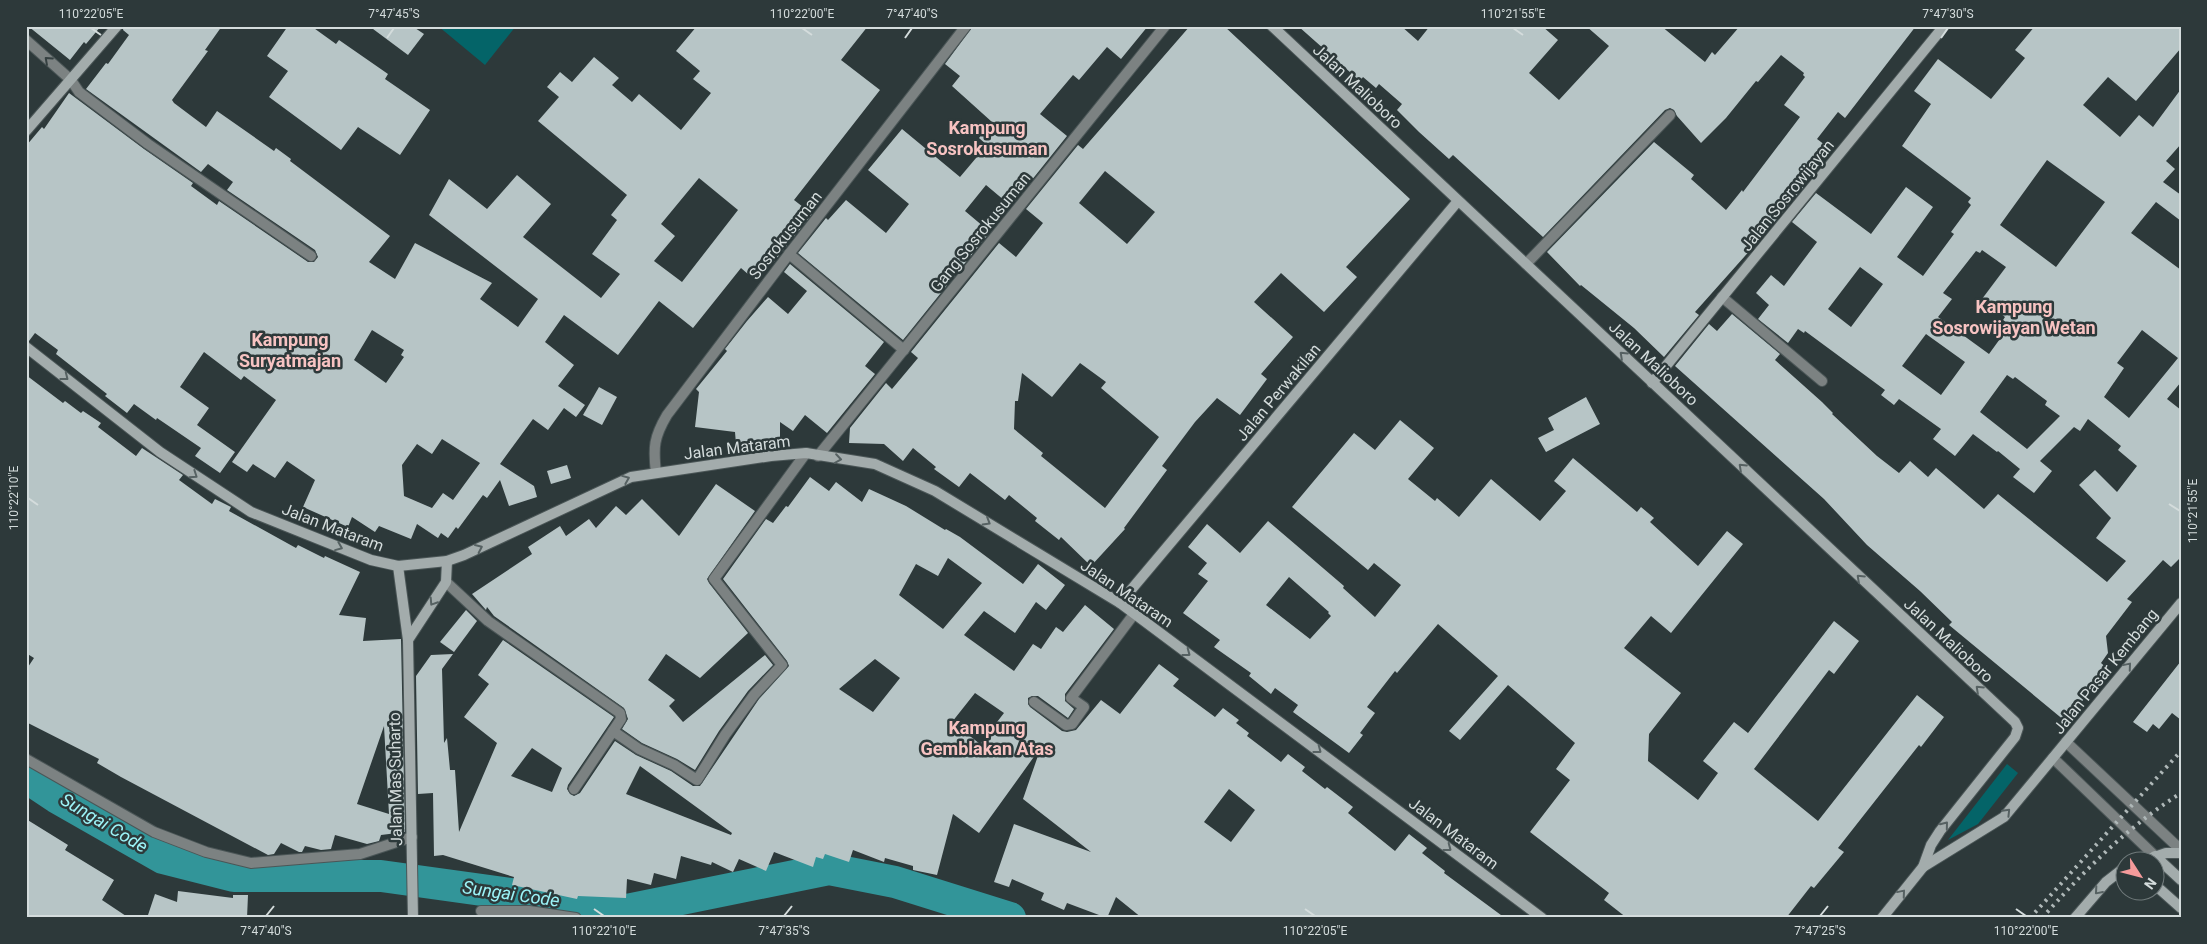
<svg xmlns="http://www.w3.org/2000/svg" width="2207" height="944" viewBox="0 0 2207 944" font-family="Roboto,sans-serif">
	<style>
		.green { fill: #046468 }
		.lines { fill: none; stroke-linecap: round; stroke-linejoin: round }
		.river { stroke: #329599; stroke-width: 32 }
		.building { fill: #b7c5c6; fill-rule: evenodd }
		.street-casing { stroke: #4b5657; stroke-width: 12 }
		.secondary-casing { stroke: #4b5657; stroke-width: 12 }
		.street { stroke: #7c8282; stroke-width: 10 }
		.secondary { stroke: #a3acac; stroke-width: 10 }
		.rail { stroke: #afb8b8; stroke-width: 4; stroke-dasharray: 2.5 5; stroke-linecap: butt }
		.oneway { stroke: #354041 }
		.oneway2 { stroke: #566162 }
		.ticks { fill: none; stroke: #d4dcdc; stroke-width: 2 }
		.labels { text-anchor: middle; stroke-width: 5; stroke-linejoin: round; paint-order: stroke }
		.street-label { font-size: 16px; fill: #d4dcdc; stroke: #2d393a }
		.neighbourhood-label { font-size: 18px; font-weight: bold; fill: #f7c3c2; stroke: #2d393a }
		.water-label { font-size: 18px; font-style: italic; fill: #9cf4f8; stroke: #2d393a }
		.neatline { fill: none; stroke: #d4dcdc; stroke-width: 2 }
		.ticks-label { font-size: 12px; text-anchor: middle; fill: #d4dcdc }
	</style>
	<rect width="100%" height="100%" fill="#2d393a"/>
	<!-- green -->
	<g class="green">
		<path d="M438,26h78l-31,39z"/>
		<path d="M2007,764l11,9 -40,51 -30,16z"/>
	</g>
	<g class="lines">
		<!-- river -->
		<path class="river" d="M26,777l30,20 107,61 71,18h147l246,34 202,-41 66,13 115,36"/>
	</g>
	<!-- building -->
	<g class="building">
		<path d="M28,26h73l-15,18 -2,-2 -14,18z"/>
		<path d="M124,26h98l-17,24 3,1 -36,49 2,3 32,24 11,-16 57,40 2,-3 15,11 -1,2 100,75 -21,26 26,17 20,-36 77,40 -12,16 38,28 20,-28 -109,-84 20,-36 38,30 30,-34 34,29 -28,33 78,61 19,-24 -28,-20 25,-34 -6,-5 16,-20 -89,-74 21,-24 -12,-10 13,-15 12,10 22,-25 25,21 -7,7 20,17 7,-8 42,36 30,-37 -18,-14 7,-8 -24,-20 21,-25h171l-27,34 39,30 -86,110 18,14 -39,49 -9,-8 -15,20 -8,-7 -48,60 -34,-27 -41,54 -54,-40 -19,27 29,23 -16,21 27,19 -9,12 -12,-9 -16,22 -15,-11 -33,45 34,22 3,11 -28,9 -9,-26 -13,18 -4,-3 -25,34 -2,-2 -8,11 -7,-5 -3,5 -21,-14 -6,15 -32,-13 -4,6 -23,-15 -4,10 -45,-20 12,-27 -28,-19 -12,17 -22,-14 -6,8 -15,-10 44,-62 -32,-24 -3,4 -37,-28 -24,35 29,21 -12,17 38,27 -15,21 -25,-17 6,-8 -44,-30 -1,2 -22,-16 -7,9 -22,-17 2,-2 -51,-40 2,-4 -23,-17 -6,8 -3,-1v-194l16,-19 2,2 25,-36 75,56 49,34 -2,3 26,19 2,-4 89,61h6l4,-5 -3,-7 -88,-60 6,-8 -25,-18 -7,8 -115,-83 20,-26 2,1 21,-29 -6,-5zM699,178l39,32 -56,72 -28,-21 21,-25 -14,-12zM372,330l32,20 -3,5 3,2 -18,26 -32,-23zM442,439l38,24 -27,37 -10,-7 -11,15 -28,-12 -2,-31 15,-21 15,10z"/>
		<path d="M288,26h23l25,18 3,-4 49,34 -3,5 45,31 -30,45 -42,-28 -17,23 -72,-53 19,-26 -21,-15z"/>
		<path d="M369,26h43l12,8 -16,21z"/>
		<path d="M973,26h175l-27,33 -14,-12 -28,33 -6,-5 -33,39 27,22 -56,70 -25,-21 -21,26 25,21 -87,108 -105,-87 28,-35 2,2 18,-20 40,33 23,-29 -41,-34 34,-41 58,48 27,-32 -8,-7 13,-16 -40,-36 8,-10 -15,-12z"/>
		<path d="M1190,26h34l186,173 -64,68 11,10 -33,35 -43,-39 -27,29 39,35 -32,37 6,5 -27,36 -23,-17 -22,24 -33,44 5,4 -43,58 1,1 -34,37 -30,-29 -2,3 -24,-19 2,-3 -28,-23 -4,5 -35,-27 -11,14 -25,-18 2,-2 -23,-19 -10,13 -19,-17 -35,-1 1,-15 36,-45 6,6 26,-31 -7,-6 88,-109 17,14 27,-34 -17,-14 52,-64 5,4zM1105,171l50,41 -28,32 -48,-41zM1080,363l26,19 -5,6 58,49 -54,71 -64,-52 2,-3 -29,-24 1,-28h3l4,-28 30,24z"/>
		<path d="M1298,26h103l17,15 12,-15h112l16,14 -29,33 30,27 50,-54 -23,-20h75l44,36 7,-10 3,3 25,-29h176l-71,92 -7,-6 -21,27 12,9 -27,35 3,2 -44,53 -66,74 4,3 -35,42 -30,-29 -53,-43 -1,1 -33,-34 107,-110 40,33 -3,4 35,31 16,-20 1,2 57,-75 -16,-12 21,-28 -2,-2 1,-2 -23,-18 -23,27 -2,-1 -30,37 -25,25 -24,-27 -3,-6 -4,-2 -5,2 -122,127 -90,-82 -4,4 -30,-27 -22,-22 5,-6 -23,-20 -3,4 -13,-11 -3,4z"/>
		<path d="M2035,26h146v22l-45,53 -28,-24 -25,28 37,32 19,-22 14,12 28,-38v55l-15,17 9,8 -12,13 18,13v26l-25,-19 -25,31 50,37v112l-14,17 14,11v147l-10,10 -8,-7 -36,39 5,3 -26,34 2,17 -7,10 8,7 -44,51 -116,-96 3,-3 -32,-31 -53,-46 -43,-46 -149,-133 34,-42 8,7 15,-17 48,40 -5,6 47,42 11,11 -1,1 45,42 22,17 11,-12 18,16 8,-9 48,41 14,-15 109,88 19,-21 -30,-23 15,-20 -32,-33 16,-15 22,22 20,-26 -19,-16 3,-4 -33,-27 -8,12 -6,-4 -34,34 12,10 -18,22 -21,-16 7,-8 -22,-18 -1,1 -24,-18 -18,22 -22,-17 8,-10 -42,-30 -5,6 -13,-10 4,-5 -80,-59 -1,2 -6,-4 -10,14 -30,-24 11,-14 -13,-12 15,-18 13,11 33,-44 -25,-20 24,-29 55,41 35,-47 27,20 -36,50 26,19 31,-42 -3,-2 20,-27 -3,-3 3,-4 -69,-52 29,-42 -17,-13 24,-32 53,40 34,-41 -10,-8zM2047,160l58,42 -49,65 -56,-42zM1982,250l24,17 -24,32 23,18 -2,3 7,5 -21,29 -51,-37 14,-18 -9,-6 33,-42 4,2zM1860,267l23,17 -32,43 -23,-18zM2142,330l36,28 -49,60 -25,-21 20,-29 -7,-5zM1926,334l39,28 -24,33 -39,-29zM2007,375l6,4 2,-2 32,24 -2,4 15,11 -33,33 -47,-37z"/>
		<path d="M790,264l94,78 -19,24 10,8 -48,59 -22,-18 -12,16 -13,-9v22h-44l-1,-12 -40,-5 4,-35 -3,-3 31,-38 -2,-2 22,-28 21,-24 20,17 19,-23 -23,-19z"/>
		<path d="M26,375l37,28 2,-2 16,12 2,-2 18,12 -3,4 38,29 6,-8 41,27 -4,5 33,24 3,-5 16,8 -2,4 67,37 2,-3 26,13 1,-2 35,16 -21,43 27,3 -3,23 38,-2 4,193 -24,3 -2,6 -12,3 -32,-9 -4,14 -10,1 -16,-4 -3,6h-3l-18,-9 -7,11 -6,1 -147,-78 -24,-14 2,-4 -73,-37v-52l8,-12 -8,-5zM384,726l5,88 -32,-10z"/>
		<path d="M599,387l18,10 -15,28 -19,-10z"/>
		<path d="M1586,397l14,27 -54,28 -8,-14 16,-8 -6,-12z"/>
		<path d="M1400,420l34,28 -26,31 27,22 2,-3 22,19 32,-38 49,42 26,-30 -12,-10 19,-23 64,54 4,-5 13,11 -4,4 48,44 29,-35 16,13 -72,89 -20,-17 -27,32 57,45 -32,41 -1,27 50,39 20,-27 -15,-12 31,-39 14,11 86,-112 25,20 -25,33 -5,-4 -75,99 64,52 99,-126 27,22 -23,30 -2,-2 -81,103 6,4 -30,36 -3,-2 -25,32h-159l-23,-18 5,-7 -79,-61 40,-52 -14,-11 19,-26 -67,-58 -48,55 -11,-9 49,-55 -60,-52 -41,49 -2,-2 -28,36 8,6 -15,20 3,2 -14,18 -56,-41 5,-7 -23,-17 -4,6 -22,-18 2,-3 -37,-26 6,-7 -37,-27 25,-32 -10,-7 9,-11 -19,-16 19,-23 33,29 28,-32 76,65 -1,2 32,29 26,-32 -27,-22 -6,7 -76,-63 62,-74 21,17zM1289,577l40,35 -1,1 3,3 -21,23 -44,-34z"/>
		<path d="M567,465l4,13 -20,6 -4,-13z"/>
		<path d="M810,477l19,14 7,-9 26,20 7,-13 37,17 39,24 1,-1 14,8 63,47 15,-20 27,21 -19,25 -10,-8 -21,31 -31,-22 -20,24 50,36 19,-27 8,5 15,-22 7,5 22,-27 29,24 -49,65v7l9,8 -6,9 -30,-22h-6l-4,2v6l2,3 32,24 5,1 9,-2 25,-30 19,14 39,-50 20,15 -6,7 42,31 8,-9 16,12 -3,3 13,10 -2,3 34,26 7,-8 17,13 -3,4 23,18 2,-2 26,20 -5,6 47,38 14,-17 18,14 -5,5 23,18 -1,2 61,45h-363l-26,-21 -9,21 -40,-15 -3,7 -23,-10 3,-7 -32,-14 -3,8 -15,-5 20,-58 77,28 -68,-53 18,-52 -62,86 -26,-19 -16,61 -24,-5v-4l-28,-8 -1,4 -31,-12 -4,12 -24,-8 -2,5 -7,-2 -3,10 -39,-15 -8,19 -27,-12 -6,13 -21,-10 -1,3 -30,-9 -5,23 -22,-6 -3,12 -24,-6 -1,19 -48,-2 -1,3 -65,-14 2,-8 -71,-22 -9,1 -1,-63 -15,1 -2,-118 15,-21 22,-1 -11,15 2,74 3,-5 3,32h5l4,62 38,-89 -33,-26 25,-33 -11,-9 25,-35 111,77 -46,68 -1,4 3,5 4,2 6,-3 35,-52 21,14 35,16 22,15h7l59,-87 30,-33 -2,-5 -64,-82 43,-60 7,4 13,-17 2,1zM948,558l34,25 -39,46 -44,-34 17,-31 22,12zM875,659l25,19 -27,34 -34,-23zM975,693l29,20 -24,31 -28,-22zM532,748l30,20 -10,24 -41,-16zM640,766l92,67 -1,2 -105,-41zM1229,789l26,21 -24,32 -27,-20z"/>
		<path d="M716,484l39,27 -48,68 2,4 39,50 -48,45 -34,-24 -18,26 27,20 -6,6 14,16 82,-67 8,10 -25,26 -29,40 -24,39 -18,-11 -35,-16 -20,-14 6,-10 -4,-11 -130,-92 -7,-9 -1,3 -14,-16 60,-40 -4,-7 32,-21 6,10 23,-17 7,9 20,-22 10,9 16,-16 37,37z"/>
		<path d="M466,610l11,11 -23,31 -14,-10z"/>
		<path d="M2181,661v59l-9,-7 -13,16 -6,-5 -6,8 -14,-10z"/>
		<path d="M26,819l42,26 -3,5 49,30 -12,20 27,18h-103z"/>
		<path d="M178,891l55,7v-3h15l-1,23 -63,-3 -1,3h-36l8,-24 22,8z"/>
	</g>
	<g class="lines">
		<!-- street casing -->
		<g class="street-casing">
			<g id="street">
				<path d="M26,40l45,40 8,12 69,52 163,112"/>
				<path d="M789,254l115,96"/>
				<path d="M1526,264l144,-149"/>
				<path d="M1722,297l100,84"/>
				<path d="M818,456l347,-430"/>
				<path d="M656,473c-3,-26 -2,-36 11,-58l122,-161 177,-228"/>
				<path d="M446,582l42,39 132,92 1,6 -47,70"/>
				<path d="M1034,702l32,23 6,-1 12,-17 -13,-9 63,-84"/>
				<path d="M613,731l26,18 35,16 23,15 28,-45 29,-40 28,-30 -68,-86 92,-126"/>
				<path d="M2066,742l115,108"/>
				<path d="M2053,758l102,98"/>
				<path d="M26,759l128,73 52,20 45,11 109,-9 52,-17"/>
				<path d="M481,911h48l47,7"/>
			</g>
		</g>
		<!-- secondary casing -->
		<g class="secondary-casing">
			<g id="secondary">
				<path d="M1272,26l743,696 3,6 -3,9 -75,94 -9,14 -8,22 -41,51"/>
				<path d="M26,131l91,-105"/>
				<path d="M26,347l134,105 91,60 120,48 27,6 49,-5 17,-6 167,-78 140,-21 35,-3 69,11 60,27 185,112 422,315"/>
				<path d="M1652,383l292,-357"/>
				<path d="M398,566l10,74 5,278"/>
				<path d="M1120,603l338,-402"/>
				<path d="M408,640l38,-58 1,-21"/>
				<path d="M2155,856l26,24"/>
				<path d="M2140,862l26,-9h15"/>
				<path d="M1923,867l81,-50 177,-214"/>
				<path d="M2154,884l27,24"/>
				<path d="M2075,918l31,-36 18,-14"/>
			</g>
		</g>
		<!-- street -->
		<use href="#street" class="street"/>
		<!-- secondary -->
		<use href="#secondary" class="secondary"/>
		<!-- rail -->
		<g class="rail">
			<path d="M2030,918l151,-167"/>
			<path d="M2042,918c43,-48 84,-90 139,-125"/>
		</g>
	</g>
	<!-- one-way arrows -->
	<defs><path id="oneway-chevron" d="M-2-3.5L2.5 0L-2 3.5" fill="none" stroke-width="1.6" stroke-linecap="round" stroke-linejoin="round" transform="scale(1.25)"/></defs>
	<use class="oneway" href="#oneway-chevron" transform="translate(48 60) rotate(-138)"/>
	<g class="oneway2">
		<use href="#oneway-chevron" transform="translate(1623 355) rotate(-137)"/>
		<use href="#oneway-chevron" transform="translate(65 377) rotate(38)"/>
		<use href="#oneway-chevron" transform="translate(838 459) rotate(8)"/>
		<use href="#oneway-chevron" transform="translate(1742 467) rotate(-137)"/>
		<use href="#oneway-chevron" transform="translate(194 475) rotate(34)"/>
		<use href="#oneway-chevron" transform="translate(626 479) rotate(-22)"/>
		<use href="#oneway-chevron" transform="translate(987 522) rotate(31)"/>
		<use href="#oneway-chevron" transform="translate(339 547) rotate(22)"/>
		<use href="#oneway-chevron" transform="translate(479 548) rotate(-25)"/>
		<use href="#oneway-chevron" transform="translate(1860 578) rotate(-137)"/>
		<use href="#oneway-chevron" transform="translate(433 602) rotate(123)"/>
		<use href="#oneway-chevron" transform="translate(1187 653) rotate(37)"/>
		<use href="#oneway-chevron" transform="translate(2128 666) rotate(-50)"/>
		<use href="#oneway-chevron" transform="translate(1979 689) rotate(-137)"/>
		<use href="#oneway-chevron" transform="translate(1318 750) rotate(37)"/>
		<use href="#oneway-chevron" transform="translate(2007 812) rotate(-46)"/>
		<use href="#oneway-chevron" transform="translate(1945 825) rotate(-51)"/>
		<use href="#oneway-chevron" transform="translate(1448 848) rotate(37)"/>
		<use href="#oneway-chevron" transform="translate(2098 891) rotate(131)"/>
		<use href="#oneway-chevron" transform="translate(1902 893) rotate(-50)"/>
	</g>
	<!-- ticks -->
	<path class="ticks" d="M91,28l10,7M802,28l10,7M1513,28l10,7M387,38l7,-10M905,38l7,-10M1941,38l7,-10M28,498l10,7M2169,504l11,7M594,909l10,7M1305,909l10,7M2016,909l10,7M266,916l8,-10M784,916l8,-10M1820,916l8,-10"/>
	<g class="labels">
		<!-- street labels -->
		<g class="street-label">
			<text transform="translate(1358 86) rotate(43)" y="6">Jalan Malioboro</text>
			<text transform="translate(1787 195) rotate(-51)" y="6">Jalan Sosrowijayan</text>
			<text transform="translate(980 232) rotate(-51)" y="6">Gang Sosrokusuman</text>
			<text transform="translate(785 235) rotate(-52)" y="6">Sosrokusuman</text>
			<text transform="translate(1654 363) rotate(43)" y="6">Jalan Malioboro</text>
			<text transform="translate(1278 392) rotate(-50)" y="6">Jalan Perwakilan</text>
			<text transform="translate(737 447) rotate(-7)" y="6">Jalan Mataram</text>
			<text transform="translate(333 527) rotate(21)" y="6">Jalan Mataram</text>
			<text transform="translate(1127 593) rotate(34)" y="6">Jalan Mataram</text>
			<text transform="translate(1949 640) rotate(43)" y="6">Jalan Malioboro</text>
			<text transform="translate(2105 671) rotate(-51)" y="6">Jalan Pasar Kembang</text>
			<text transform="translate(395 779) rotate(-91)" y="6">Jalan Mas Suharto</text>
			<text transform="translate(1454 833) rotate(37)" y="6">Jalan Mataram</text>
		</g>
		<!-- neighbourhood labels -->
		<g class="neighbourhood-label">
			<text x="987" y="134">Kampung<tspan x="987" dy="21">Sosrokusuman</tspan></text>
			<text x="2014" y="313">Kampung<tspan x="2014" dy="21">Sosrowijayan Wetan</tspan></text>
			<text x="290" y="346">Kampung<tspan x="290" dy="21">Suryatmajan</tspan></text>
			<text x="987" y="734">Kampung<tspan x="987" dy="21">Gemblakan Atas</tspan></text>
		</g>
		<!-- water labels -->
		<g class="water-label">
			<text transform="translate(104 823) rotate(31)" y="6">Sungai Code</text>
			<text transform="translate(511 894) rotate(8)" y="6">Sungai Code</text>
		</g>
	</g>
	<!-- border -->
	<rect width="2207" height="944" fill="none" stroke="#2d393a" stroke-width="55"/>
	<!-- north arrow -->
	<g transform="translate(2140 876) rotate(126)"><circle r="24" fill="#2d393a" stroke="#707a7b"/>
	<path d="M0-4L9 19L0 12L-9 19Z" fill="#f59b9b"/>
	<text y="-8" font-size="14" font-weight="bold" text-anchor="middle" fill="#d4dcdc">N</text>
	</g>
	<rect x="28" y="28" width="2152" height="888" class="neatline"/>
	<g class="ticks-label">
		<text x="91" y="18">110°22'05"E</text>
		<text x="394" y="18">7°47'45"S</text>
		<text x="802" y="18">110°22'00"E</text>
		<text x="912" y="18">7°47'40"S</text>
		<text x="1513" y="18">110°21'55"E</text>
		<text x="1948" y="18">7°47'30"S</text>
		<text transform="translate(14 498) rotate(-90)" y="4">110°22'10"E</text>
		<text transform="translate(2193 511) rotate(-90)" y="4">110°21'55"E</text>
		<text x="266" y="935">7°47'40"S</text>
		<text x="604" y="935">110°22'10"E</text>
		<text x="784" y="935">7°47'35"S</text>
		<text x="1315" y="935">110°22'05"E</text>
		<text x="1820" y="935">7°47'25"S</text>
		<text x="2026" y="935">110°22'00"E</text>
	</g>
</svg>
